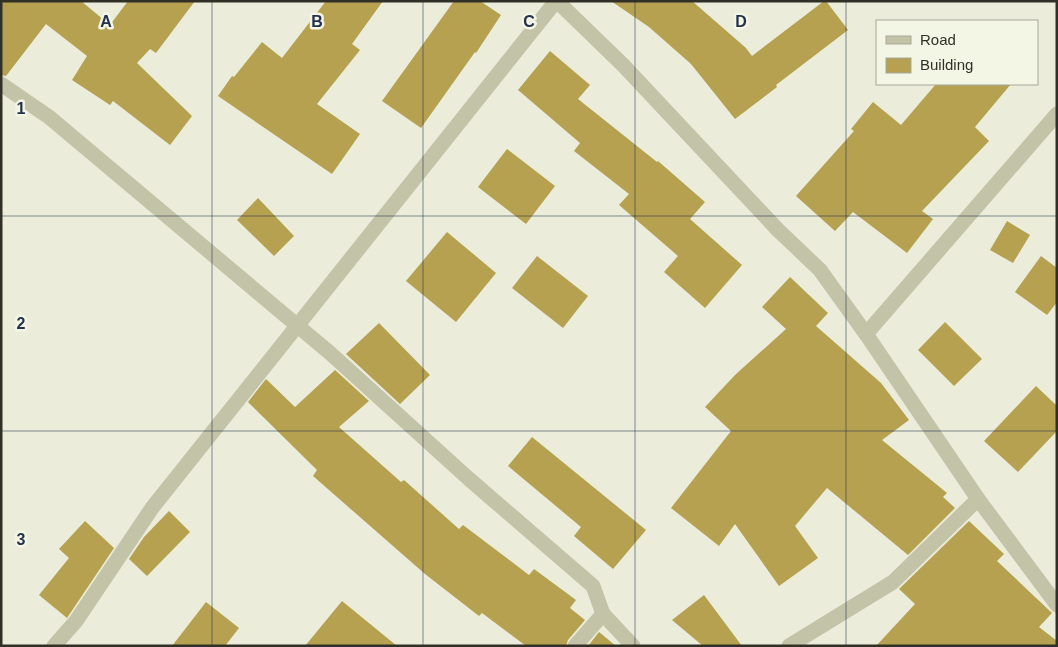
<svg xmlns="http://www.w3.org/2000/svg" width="1058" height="647" viewBox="0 0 1058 647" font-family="Helvetica,sans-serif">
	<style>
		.building { fill: #b5a150 }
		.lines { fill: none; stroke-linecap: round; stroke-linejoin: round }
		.minor { stroke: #c3c3a7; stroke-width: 15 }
		.grid { fill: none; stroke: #22324d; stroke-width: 1; stroke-opacity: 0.55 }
		.grid-label { font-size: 16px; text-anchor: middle; font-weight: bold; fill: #22324d; stroke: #f4f6e5; stroke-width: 5; stroke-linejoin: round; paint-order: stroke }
	</style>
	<rect width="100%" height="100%" fill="#ebedda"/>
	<!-- building -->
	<g class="building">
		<path d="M1,1h80l29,24 18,-24h67l-39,52 -6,-4 -13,14 55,53 -22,29 -57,-44 -3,4 -38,-25 15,-24 -41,-32 -40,52 -5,-1z"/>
		<path d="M326,1h57l-31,43 8,6 -43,54 43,30 -28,40 -114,-78 14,-20 2,1 28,-35 20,16z"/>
		<path d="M454,1h26l21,14 -25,38 -1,-1 -54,76 -39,-27z"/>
		<path d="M611,1h81l54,47 6,8 72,-55h2l22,29 -72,55 1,2 -42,32 -44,-55 -42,-37z"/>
		<path d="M550,51l40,34 -12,14 79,63 1,-1 47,41 -15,17 52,46 -37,43 -41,-36 14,-16 -59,-51 10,-11 -55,-43 6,-8 -62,-53z"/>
		<path d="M936,84h75l-36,43 14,14 -67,70 11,8 -26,34 -54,-41 -18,19 -39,-35 58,-65 -3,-2 22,-27 28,23z"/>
		<path d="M507,149l48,37 -29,38 -48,-37z"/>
		<path d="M258,198l36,38 -20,20 -37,-36z"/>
		<path d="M1007,221l23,14 -17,28 -23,-13z"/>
		<path d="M447,232l49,41 -40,49 -50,-41z"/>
		<path d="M537,256l51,40 -25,32 -51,-40z"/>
		<path d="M1041,256l16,12v34l-10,13 -32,-23z"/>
		<path d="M790,277l38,36 -12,13 65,57 28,37 -27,20 65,53 -4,4 12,11 -47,47 -81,-67 -32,38 23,32 -39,28 -44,-62 -16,22 -48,-38 60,-77 -26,-24 30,-32 51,-46 -24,-22z"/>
		<path d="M945,322l37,37 -28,27 -36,-36z"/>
		<path d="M379,323l51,52 -30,29 -54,-50z"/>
		<path d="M335,370l34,31 -30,26 62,55 3,-2 55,49 4,-4 66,50 5,-6 42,31 -6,8 15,12 -17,20 -2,6h-40l-44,-33 -3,3 -54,-42 -112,-98 4,-6 -69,-68 18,-23 29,28z"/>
		<path d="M1036,386l21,20v25l-39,41 -34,-31z"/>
		<path d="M532,437l114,93 -33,39 -39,-33 7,-9 -73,-61z"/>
		<path d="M169,511l21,21 -43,44 -18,-17 15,-22z"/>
		<path d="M85,521l29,27 -47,70 -28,-23 30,-37 -10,-9z"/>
		<path d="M969,521l35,33 -7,7 55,52 -13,14 18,14v5h-181l39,-42 -16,-15z"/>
		<path d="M704,595l38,51h-39l-31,-26z"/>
		<path d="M342,601l55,45h-92z"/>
		<path d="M206,602l33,26 -14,18h-53z"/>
		<path d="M599,632l17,14h-28z"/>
	</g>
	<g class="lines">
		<!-- minor -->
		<g class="minor">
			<path d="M557,1l66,64 155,165 42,40 46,64 112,165 79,106"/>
			<path d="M1,84l48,33 281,236 139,126 124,107 10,28"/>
			<path d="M866,334l191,-220"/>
			<path d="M54,646l22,-25 76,-113 404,-507"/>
			<path d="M575,646l28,-32 30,32"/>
			<path d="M789,646l104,-64 85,-83"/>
		</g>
	</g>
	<!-- grid -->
	<path class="grid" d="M212,1v645M423,1v645M635,1v645M846,1v645M1,216h1056M1,431h1056"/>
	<g class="grid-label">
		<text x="106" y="27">A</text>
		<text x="317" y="27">B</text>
		<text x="529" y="27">C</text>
		<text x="741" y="27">D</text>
		<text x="21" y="114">1</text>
		<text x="21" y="329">2</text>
		<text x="21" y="545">3</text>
	</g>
	<!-- border -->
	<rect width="1058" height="647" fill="none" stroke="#313027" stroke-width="5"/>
	<!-- legend -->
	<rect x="876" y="20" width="162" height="65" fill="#f4f6e5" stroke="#a6a799"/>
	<rect x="886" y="36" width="25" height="8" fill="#c3c3a7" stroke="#a6a799"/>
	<text x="920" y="45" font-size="15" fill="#313027">Road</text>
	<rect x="886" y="58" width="25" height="15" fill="#b5a150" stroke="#a6a799"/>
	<text x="920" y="70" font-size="15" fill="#313027">Building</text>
</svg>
